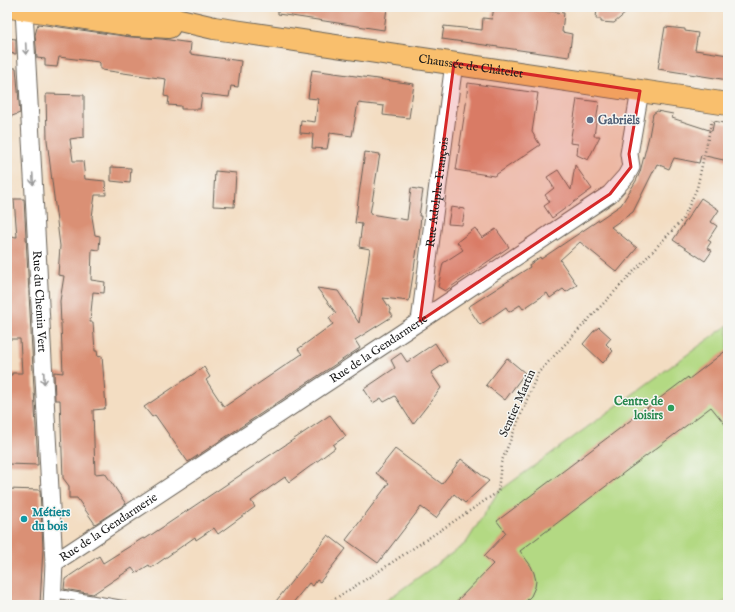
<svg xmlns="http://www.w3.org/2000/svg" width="735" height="612" viewBox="0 0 735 612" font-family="'IM FELL English',serif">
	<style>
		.green { fill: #b3d983; stroke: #687a50 }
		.building { fill: #da9074 }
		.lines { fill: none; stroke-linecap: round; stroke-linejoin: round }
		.lane-casing { stroke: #676056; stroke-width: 10 }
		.street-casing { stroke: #676056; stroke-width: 19 }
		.primary-casing { stroke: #676056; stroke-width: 24 }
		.highway-casing { stroke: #676056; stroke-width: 24 }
		.path { stroke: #676056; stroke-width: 2.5; stroke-dasharray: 1 3; stroke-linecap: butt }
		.lane { stroke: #fff; stroke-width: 8 }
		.street { stroke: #fff; stroke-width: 17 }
		.primary { stroke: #f9bf6d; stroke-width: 22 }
		.highway { stroke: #f9bf6d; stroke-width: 22 }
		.oneway { stroke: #999 }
		.marked { fill: #d62828; fill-opacity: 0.2; stroke: #d62828; stroke-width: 3; stroke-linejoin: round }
		.service-dot { fill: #5c6f8a; stroke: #f6f6f2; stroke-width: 1.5 }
		.leisure-dot { fill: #2e9e5b; stroke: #f6f6f2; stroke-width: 1.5 }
		.culture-dot { fill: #0f9aa8; stroke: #f6f6f2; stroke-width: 1.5 }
		.labels { text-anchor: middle; stroke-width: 3; stroke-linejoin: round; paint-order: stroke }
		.street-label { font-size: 12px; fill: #1c1c1c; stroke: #f6f6f2 }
		.service-label { font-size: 12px; font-weight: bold; fill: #4e5e75; stroke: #f6f6f2; text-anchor: start }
		.leisure-label { font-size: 12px; font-weight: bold; fill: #27864d; stroke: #f6f6f2; text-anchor: end }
		.culture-label { font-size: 12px; font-weight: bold; fill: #0d838f; stroke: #f6f6f2; text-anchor: start }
	</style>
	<rect width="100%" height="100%" fill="#f6f6f2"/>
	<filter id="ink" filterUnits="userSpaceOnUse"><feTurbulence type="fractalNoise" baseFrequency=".025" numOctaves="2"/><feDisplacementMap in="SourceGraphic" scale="8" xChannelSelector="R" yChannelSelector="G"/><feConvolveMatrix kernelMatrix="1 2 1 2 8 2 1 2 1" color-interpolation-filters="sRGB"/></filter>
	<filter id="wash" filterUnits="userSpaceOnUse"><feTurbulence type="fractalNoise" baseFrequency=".012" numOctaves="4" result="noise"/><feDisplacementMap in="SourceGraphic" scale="16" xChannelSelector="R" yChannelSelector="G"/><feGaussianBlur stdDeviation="0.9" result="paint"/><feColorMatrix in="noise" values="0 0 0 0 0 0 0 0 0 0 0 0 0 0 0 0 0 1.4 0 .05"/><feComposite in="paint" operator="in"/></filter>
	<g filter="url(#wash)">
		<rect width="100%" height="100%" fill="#f3ddc2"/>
		<!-- green -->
		<path class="green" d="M728,325v275l-9,5h-339l86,-62 32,-51z"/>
		<g id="blocks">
			<!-- building -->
			<g class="building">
				<path d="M278,7h101l8,1 -3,22 -106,-16z"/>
				<path d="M494,7h33v1l37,5 -2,19 10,2 -3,23 -127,-18 2,-13 38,4 1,-12 9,1z"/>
				<path d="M597,7h36l-19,16 -13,-1v-3h-5z"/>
				<path d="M38,24l93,13 31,2 29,4 -1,11 51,7 -3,26 -7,-1 -2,11 -27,-3 -2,15h-19v-3l-13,-1 1,-8 -5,-1 2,-17 -64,-9v-1h-2v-6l-1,-1 -40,-5 -2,10 -12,-1v-7l-8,-1 -2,-23z"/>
				<path d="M665,27l20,2v2l13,2 -3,17 33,5v25l-70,-11z"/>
				<path d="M7,38l9,1v15l-9,-1z"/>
				<path d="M7,68h9l4,45 -13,5z"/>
				<path d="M312,70l102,14 -5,34 -26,-3 1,-9 -26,-3 -6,33 -22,-3 -3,16 -15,-1 1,-14 -13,-1 1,-13 14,2 3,-23 -10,-1z"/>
				<path d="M468,83l70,10 -6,39 8,13 -46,31 -38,-6 10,-66z"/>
				<path d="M46,94l38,1v42l-14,2 3,22h10l2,18 20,2 1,14h-11l-3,22 3,18 5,1 -1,14 -7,-1 -1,31 14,2 -1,11 -11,-1 -3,30h3l2,29h2l1,6 4,-1 4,51h-1l-1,2 -11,1 2,64 10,-1 21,31 -31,20 -18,-26h-8v-12l-6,-8 -3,-78h-5l-1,-28 9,1 -3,-72 4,-25 -6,-1 2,-29 -13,-106z"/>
				<path d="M577,99l22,3 -5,34h6l-12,24 -11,-5 1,-11 -8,-1z"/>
				<path d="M657,111l16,3 -1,4 40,13 2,-10 14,3v37l-27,-6 -2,8 -25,-5 -5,11 -12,-5 -24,48 -22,15 26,21 -20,24 -37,-30 -20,18 17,25 -11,7 -3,-3 -13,9 -3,-5 -24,16 -3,-4 -11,7 -3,-5 -26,18 -12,-18 62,-40 -1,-2 11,-8 1,2 80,-54 15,-24 4,-9 9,-36 4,-22z"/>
				<path d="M365,152l15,2 -10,60 37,6 4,-32 12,2 -4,26h2l-2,20 -10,65 -26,-3 8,12 -1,2 3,4 -38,24 5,8 -172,114 -33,-47 -3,2 -8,-10 60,-40 6,10 -4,3 18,27 78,-53 -4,-5 35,-25 -4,-6 7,-5 -19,-25 21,3 21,32 11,-74 -11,-2 3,-23 -7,-1z"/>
				<path d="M575,165l17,24 -40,29 -8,-12 6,-4 -5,-7 9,-7 -7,-11 11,-7 13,20z"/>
				<path d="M111,167l20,1 -1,15 -19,-2z"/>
				<path d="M215,171l21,2 -2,34 -21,-1z"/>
				<path d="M701,198l18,12 -8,12 6,4 -9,14 3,2 -4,6 5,3 -7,10 -32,-21z"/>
				<path d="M14,199h10l14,266 -31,-1v-89h5v-2h10l-2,-34h-13v-103l10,1z"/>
				<path d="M451,207l14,2 -3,16 -14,-1z"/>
				<path d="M475,228l7,10 14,-9 13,18 -64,44 -7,-4 5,-24 20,-13 -6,-8z"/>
				<path d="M599,327l12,11 -5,6 7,7 -10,12 -20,-19 10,-12z"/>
				<path d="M435,343l12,19 -16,11 10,15 -28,36 -18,-28 -11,6 -3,-4 -8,5 -9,-14 31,-21 -4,-8 10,-7 6,9z"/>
				<path d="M728,349v79l-17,-21 -191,144 11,15 3,7 2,8 -1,6 -4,9 -9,9h-69l40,-41 -9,-8 22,-23 -9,-12 191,-144 1,2z"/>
				<path d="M507,358l18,15 -20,27 -19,-15z"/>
				<path d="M330,415l16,21 -13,9 2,3 -46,34 -4,-5 -34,24 4,6 -37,27 -4,-6 -18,12 -1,-3 -44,31 -2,-3 -13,8 -4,-5 -39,26 -29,-5 1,-10 34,-23 4,7 40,-25 2,1z"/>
				<path d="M395,449l47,35 19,-25 28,22 -24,22 -11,-9 -18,24 -15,-11 -43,56 -32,-23 43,-57 -13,-10z"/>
				<path d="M7,489l33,1 3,58 -3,57h-33z"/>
				<path d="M328,535l18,14 -26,33 -3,-2 -4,6 -4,-3 -18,22h-18z"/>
			</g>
		</g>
	</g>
	<g filter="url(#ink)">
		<use href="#blocks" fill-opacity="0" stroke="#676056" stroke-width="1"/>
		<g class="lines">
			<!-- lane casing -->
			<g class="lane-casing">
				<path id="lane" d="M53,593l70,12"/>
			</g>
			<!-- street casing -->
			<g class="street-casing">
				<g id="street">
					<path id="s1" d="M24,10l30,553 -2,42"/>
					<path id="s2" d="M420,321l34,-258"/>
					<path id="s3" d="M54,563l366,-242 190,-127 16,-18 5,-9 -2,-13 11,-63"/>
				</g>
			</g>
			<!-- primary casing -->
			<g class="primary-casing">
				<g id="primary">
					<path d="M10,7l123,18 36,2"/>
					<path id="s4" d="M124,7l90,21 514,76"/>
				</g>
			</g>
			<!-- highway casing -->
			<g class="highway-casing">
				<path id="highway" d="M68,7l71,3"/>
			</g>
			<!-- path -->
			<path class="path" d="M325,605l54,-34 119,-79 3,-29 37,-90 145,-154 14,-31 15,-68"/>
			<!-- lane -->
			<use href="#lane" class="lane"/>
			<!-- street -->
			<use href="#street" class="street"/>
			<!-- primary -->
			<use href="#primary" class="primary"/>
			<!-- highway -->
			<use href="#highway" class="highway"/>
		</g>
		<!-- one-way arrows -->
		<defs><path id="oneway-shaft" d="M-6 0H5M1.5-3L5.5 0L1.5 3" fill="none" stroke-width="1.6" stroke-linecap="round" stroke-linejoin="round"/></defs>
		<g class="oneway">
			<use href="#oneway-shaft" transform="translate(26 49) rotate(87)"/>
			<use href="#oneway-shaft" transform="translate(33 179) rotate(87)"/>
			<use href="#oneway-shaft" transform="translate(44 378) rotate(87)"/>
		</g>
	</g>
	<!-- marked area -->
	<path class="marked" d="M454,63l186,28 -11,63 2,13 -21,27 -190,127z"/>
	<!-- markers -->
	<circle class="service-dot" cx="590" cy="120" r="4"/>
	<circle class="leisure-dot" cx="671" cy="408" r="4"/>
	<circle class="culture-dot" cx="24" cy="519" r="4"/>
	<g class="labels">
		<!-- street labels -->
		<g class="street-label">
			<text dy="4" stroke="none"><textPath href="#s4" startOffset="352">Chaussée de Châtelet</textPath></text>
			<text dy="4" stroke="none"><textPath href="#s2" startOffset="130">Rue Adolphe François</textPath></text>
			<text dy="4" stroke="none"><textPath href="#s1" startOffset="292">Rue du Chemin Vert</textPath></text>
			<text dy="4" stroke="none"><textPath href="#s3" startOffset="389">Rue de la Gendarmerie</textPath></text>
			<text transform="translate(517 403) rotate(-66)" y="4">Sentier Martin</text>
			<text dy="4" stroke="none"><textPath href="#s3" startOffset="65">Rue de la Gendarmerie</textPath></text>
		</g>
		<!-- service labels -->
		<g class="service-label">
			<text x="598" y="124">Gabriëls</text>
		</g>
		<!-- leisure labels -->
		<g class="leisure-label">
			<text x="663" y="405">Centre de<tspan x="663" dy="14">loisirs</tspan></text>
		</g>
		<!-- culture labels -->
		<g class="culture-label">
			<text x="32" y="516">Métiers<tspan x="32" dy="14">du bois</tspan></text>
		</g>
	</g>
	<!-- margin -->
	<rect width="735" height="612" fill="none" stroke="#f6f6f2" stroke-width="24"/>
</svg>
